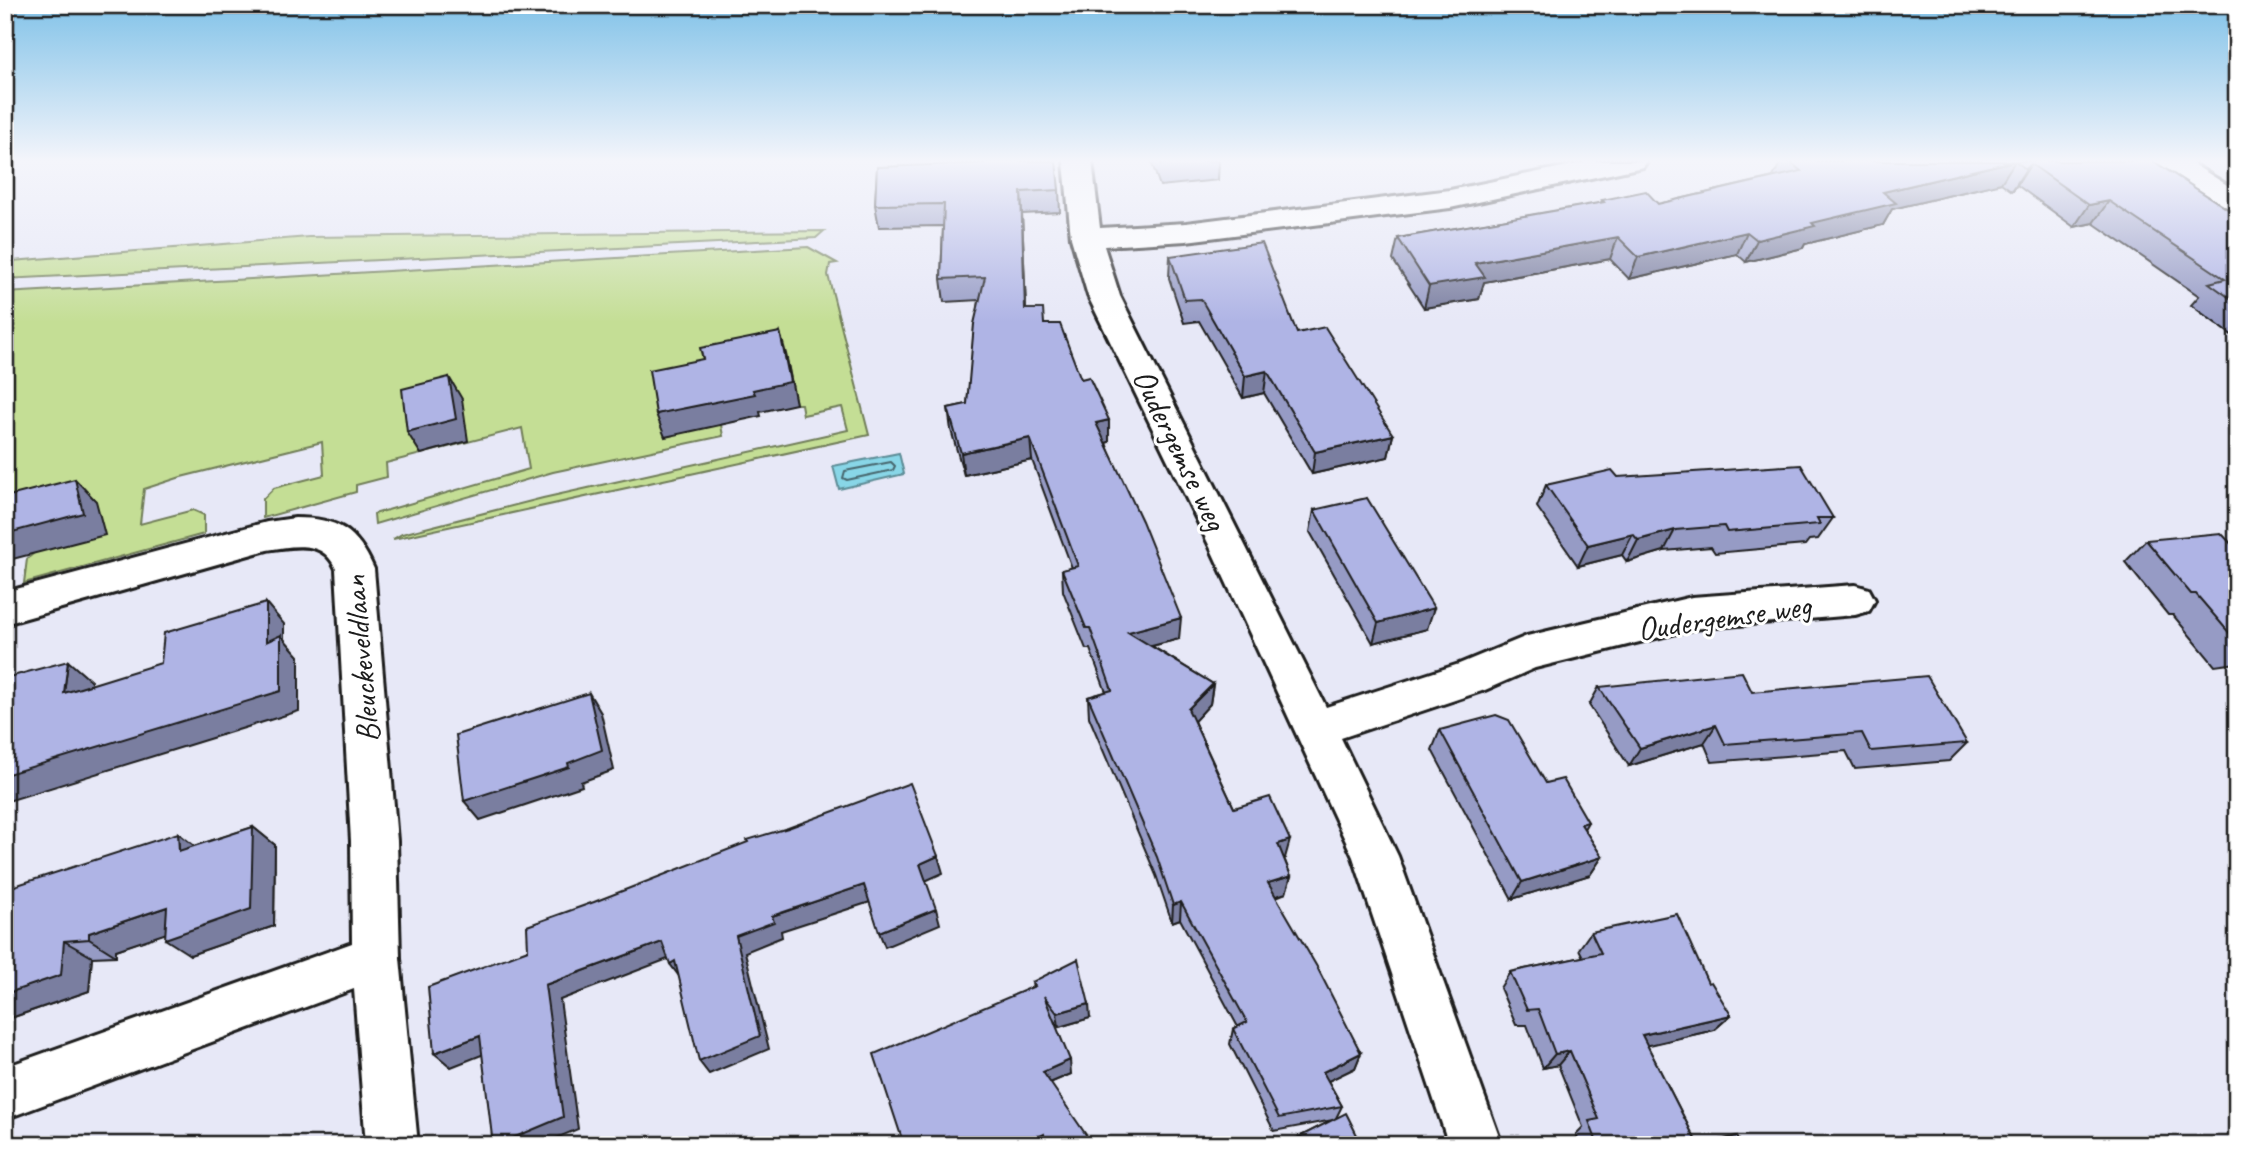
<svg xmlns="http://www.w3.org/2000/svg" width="2242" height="1150" viewBox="0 0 2242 1150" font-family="Caveat,sans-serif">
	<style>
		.green { fill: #c4de95; stroke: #707d58; stroke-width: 2 }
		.water { fill: #88d6e7; stroke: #5d8c96; stroke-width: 2 }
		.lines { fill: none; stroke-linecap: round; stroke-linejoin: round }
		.shore { stroke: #47666d; stroke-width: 2 }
		.minor-casing { stroke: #1c1c1c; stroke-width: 6 }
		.minor { fill: #fff; fill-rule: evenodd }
		.wall { fill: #969bc5; stroke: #1c1c1c; stroke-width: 2 }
		.shaded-wall { fill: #7a7ea0; stroke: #1c1c1c; stroke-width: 2 }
		.building { fill: #afb4e5; stroke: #1c1c1c; stroke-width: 2 }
		.labels { text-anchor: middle; stroke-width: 6; stroke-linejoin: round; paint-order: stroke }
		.street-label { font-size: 33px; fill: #1c1c1c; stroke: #fff }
	</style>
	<rect width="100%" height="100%" fill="#e7e8f7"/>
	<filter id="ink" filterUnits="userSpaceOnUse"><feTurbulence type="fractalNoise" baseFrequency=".0143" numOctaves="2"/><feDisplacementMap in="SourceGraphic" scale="14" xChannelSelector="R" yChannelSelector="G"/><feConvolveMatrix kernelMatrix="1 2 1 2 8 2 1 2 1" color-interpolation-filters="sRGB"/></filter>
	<g filter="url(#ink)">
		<!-- green -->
		<g class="green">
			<path d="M824,231l-8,7 -811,41v-8l7,-10 297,-24z"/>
			<path d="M808,247l29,16 -7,1 -2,11 41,160 -476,104 9,-5 141,-36 305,-68 -6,-23 -39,8 -2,-11h-5l-10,-49 -65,70 2,11 -170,36 -178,52 -1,-10 155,-45 -7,-41 -136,35 1,14 -31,8v7l-93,26v-19l11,-11 50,-13 -2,-33 -141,35 -37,12 -4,35 53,-14 11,5v19l-180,49 3,-24 6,-5 -28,-30v-231z"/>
		</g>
		<!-- water -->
		<path class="water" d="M899,453l5,21 -65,15 -6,-23z"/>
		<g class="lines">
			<!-- shore -->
			<path class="shore" d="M891,462l4,4 -2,4 -46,10 -4,-2 2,-7z"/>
			<!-- minor casing -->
			<g class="minor-casing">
				<g id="minor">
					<path d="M1064,161h28l8,67 86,-5 264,-33 142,-29h55l-4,6 -10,2 -183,39 -264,33 -82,5 16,50 206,411 133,-43 68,-28 165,-39 163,-12 14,4 6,11 -6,11 -14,4 -163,14 -157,39 -50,22 -144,48 57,118 104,289h-53l-96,-288 -143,-310 -122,-251 -17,-58z"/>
					<path d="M2154,161h34l49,30v22l-10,-3 -69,-43z"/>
					<path d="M295,518c43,0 62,12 79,51l23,272 3,117 18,187h-52l-12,-156 -349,130v-52l347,-124 -1,-102 -15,-272c-13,-30 -42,-23 -69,-19l-262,74v-32l262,-70z"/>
				</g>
			</g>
			<!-- minor -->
			<use href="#minor" class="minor"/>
		</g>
		<!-- wall -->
		<g class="wall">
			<path d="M1151,161h68l-1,19 -58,6z"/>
			<path d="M1781,161h372l84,54v124l-46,-34 8,-9 -106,-73 -19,4 -57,-42 -5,6 -11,-8 -109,26 -9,16 -78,19 -2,4 -57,14 -9,-8 -108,25 -19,-20 -126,23 -5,17 -55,9 -31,-48 5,-22 203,-35 1,-3 56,4 115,-27z"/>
			<path d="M877,167l182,23 1,22 -38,2 4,95 18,15 37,55 28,63 -3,1 73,196 -27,7 61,38 -3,20 -16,17 40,87 51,50h-1l7,18 -5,17 -10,4 85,156 -6,15 -27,13 14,25 -6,12 26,27h-73l2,-4 42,-21 -59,11 -44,-87 3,-15 5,-2 -58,-108 -8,3 -16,-47 -67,-158 -1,-20 18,-5 -16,-43h-4l-23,-58 -1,-21 10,-2 -40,-108 -68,15 -13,-45 -3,-22 19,-4 12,-104 -35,2 -3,-23 2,-53 -64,1 -4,-22z"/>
			<path d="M1170,256l127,77 96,102 -5,22 -76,17 -48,-81 -21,5 -44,-77 -15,2 -15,-45z"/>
			<path d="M1618,477l215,41 -15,21 -9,1 -4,5 -90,8 -4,-6 -47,4 -37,11 -5,-7 -44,11 -41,-59 9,-22z"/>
			<path d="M1314,510l113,119 -54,14 -63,-111z"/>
			<path d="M2146,540l91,10v113l-22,3 -42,-51h-5l-43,-53z"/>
			<path d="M1599,687l153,5 215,51 -18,18 -94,8 -9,-18 -134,11 -8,-19 -75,23 -40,-61z"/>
			<path d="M1440,730l106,53 42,39 -4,7 18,28 -12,18 -78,24 -80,-149z"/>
			<path d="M253,827l22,18 -1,81 -84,29 -25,-22 -49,17v6l-24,1 -3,34 -84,29v-131l190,-43z"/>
			<path d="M1591,932l117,51 23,32 -17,15 -67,15 51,100h43h-161l-4,-11 7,-7 -25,-62 -15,3 -16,-43h-11l-16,-37 10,-16 73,-15 -4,-8z"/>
			<path d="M1032,982l58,36 -31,9 -5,-6 17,53 -167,71 129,-158z"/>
		</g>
		<!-- shaded-wall -->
		<g class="shaded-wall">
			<path d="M2015,161l-14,22 -109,26 -9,16 -78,19 -2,4 -57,14 11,-22 55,-17 71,-31z"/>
			<path d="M2031,164l-14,21 -5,6 14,-22z"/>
			<path d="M1021,192l1,22 5,118 -2,-23z"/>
			<path d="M2109,201l-16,22 -19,4 15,-22z"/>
			<path d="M1747,232l-10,22 -108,25 9,-22z"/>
			<path d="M1618,237l-8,22 -126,23 -5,17 -55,9 5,-22 46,-23z"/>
			<path d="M780,332l6,22 10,50 -36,8 1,4 -96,21 -9,-23 97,-24z"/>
			<path d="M1267,371l-3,22 -21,5 2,-22z"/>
			<path d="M449,377l13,22 6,42 -47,13 -14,-22z"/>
			<path d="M1109,420v22l-12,3 -1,-22z"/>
			<path d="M1393,435l-5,22 -76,17 3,-22z"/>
			<path d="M1030,438l2,22 -68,15 -3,-22z"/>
			<path d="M75,479l21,22 9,34 -100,26v-27z"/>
			<path d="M1675,530l-11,21 -37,11 11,-22z"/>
			<path d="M1633,534l-11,21 -44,11 10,-21z"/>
			<path d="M266,603l18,21v15l15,17v55l-294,91v-27l261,-133z"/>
			<path d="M1434,608l-7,21 -54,14 5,-20z"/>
			<path d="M1181,618l-2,21 -51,13v-20z"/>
			<path d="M68,661l23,20 -3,31 -24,-19z"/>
			<path d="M1213,684l-3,20 -23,25 1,-20z"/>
			<path d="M589,693l12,20 13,57 -33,12 1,4 -102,34 -16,-19 104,-38z"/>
			<path d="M1716,725l-12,18 -75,23 11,-18z"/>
			<path d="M253,827l22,18 -1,81 -84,29 -25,-16z"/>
			<path d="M178,833l23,18h-22z"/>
			<path d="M1290,840l-5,18 -11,4 4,-18z"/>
			<path d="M938,856l5,17 -18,8 -5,-17z"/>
			<path d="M1602,857l-12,18 -78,24 10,-17z"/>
			<path d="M1291,876l-5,17 -22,7 4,-17z"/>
			<path d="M864,885l6,17 -89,29 1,6 -37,15 24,97 -60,25 -10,-13 37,-125 36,-20z"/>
			<path d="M1181,902l-1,17 -8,3 1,-17z"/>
			<path d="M167,907l24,18 -75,25v6l-27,-17v-6z"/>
			<path d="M936,909l4,15 -55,23 -6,-15z"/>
			<path d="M64,941l28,16 -3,34 -84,29v-26z"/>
			<path d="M662,942l11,15 -113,43 18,129 -38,16h-44l49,-160z"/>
			<path d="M675,961l6,18 -11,-15z"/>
			<path d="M1089,1004l1,14 -31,9 -2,-14z"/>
			<path d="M1731,1015l-17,15 -86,20 14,-15z"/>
			<path d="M480,1036l17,13 -46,18 -17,-14z"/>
			<path d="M1570,1051l-12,14 -15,3 12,-14z"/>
			<path d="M1361,1053l-6,15 -37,18 5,-14z"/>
			<path d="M1070,1060l1,14 -26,11 -2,-13z"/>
			<path d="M1044,1134l2,11h-23z"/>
			<path d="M948,1136l3,9h-25z"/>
		</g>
		<!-- building -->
		<g class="building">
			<path d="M985,161h71l3,29 -38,2 4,117h18l1,15h16l21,55 8,-2 20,43 -13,3 46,98 39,97 -53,14 85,52 -25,25 46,99 36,-11 20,43 -12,4 13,32 -23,7 49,84 44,86 -38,19 19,34 -63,12 -46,-89 14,-7 -66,-120 -8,3 -16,-48 -69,-160 24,-7 -22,-62h-4l-24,-58 16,-4 -48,-128 -69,15 -13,-45 19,-4 7,-80 11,-47 -44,2 3,-75 -69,1 2,-38 108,-4z"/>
			<path d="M1160,161h27l-26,3z"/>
			<path d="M1789,161h225l-131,31 13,11 -84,20 3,3 -58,14 -10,-8 -109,25 -20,-20 -143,26 10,14 -56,9 -31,-48 206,-36 -2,-2 44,-9 12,13 143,-33z"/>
			<path d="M2015,161h138l84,54v88l-28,-20 16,-4 -116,-78 -20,4 -58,-41 -5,5z"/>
			<path d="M1262,243l35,90 28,-6 68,108 -78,17 -48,-81 -22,5 -44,-77 -16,1 -15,-44z"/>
			<path d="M780,332l10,50 -37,8 2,4 -99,20 -7,-44 54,-11 -3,-11z"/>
			<path d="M449,377l7,42 -49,13 -5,-43z"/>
			<path d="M1801,465l32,53h-16l3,6 -93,8 -3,-6 -49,4 -37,10 -5,-6 -45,11 -42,-60 66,-15 6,7z"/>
			<path d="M75,479l8,34 -78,21v-37z"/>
			<path d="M1367,498l67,110 -56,15 -64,-113z"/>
			<path d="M2221,533l16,17v92l-41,-48h-5l-45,-54z"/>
			<path d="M266,603v39l15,-7v56l-276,84v-97l63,-17 -4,32 97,-30 3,-30z"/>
			<path d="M1742,672l10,20 175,-16 40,67 -96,8 -9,-18 -137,11 -9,-19 -76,23 -41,-61z"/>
			<path d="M589,693l13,57 -34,13 1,4 -105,34 -8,-66z"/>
			<path d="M1496,715l13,5 37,63 17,-4 25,43 -7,2 21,33 -80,25 -82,-152z"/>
			<path d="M910,783l28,73 -18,8 16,45 -57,23 -15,-47 -92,31 2,6 -38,14 24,100 -61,25 -24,-100 -5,3 -8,-22 -117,43 18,132 -67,28h-3l-13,-109 -46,17 -6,-66 100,-37 -1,-24 67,-24 154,-60 -1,-2 41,-12z"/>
			<path d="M253,827l-2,82 -86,30 2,-32 -78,26v6l-25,2 -3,34 -56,19v-105l173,-56 1,18z"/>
			<path d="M1677,914l31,69 3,-1 20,33 -89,20 56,110 39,-9 4,9h-143l-9,-24 10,-2 -29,-68 -15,3 -17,-45 -11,1 -17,-38 91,-19 -10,-21z"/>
			<path d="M1078,959l11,45 -32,9 -13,-17 26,64 -27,12 50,73h-48l-1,-11 -21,11h-72l-3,-9 -22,9h-22l-30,-91 161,-68 -3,-4z"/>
			<path d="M1346,1113l16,32h-70l-1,-4z"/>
		</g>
	</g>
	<!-- sky -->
	<linearGradient id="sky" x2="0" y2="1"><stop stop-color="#81c2e8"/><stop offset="0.5" stop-color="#f4f5fb"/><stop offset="1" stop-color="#f4f5fb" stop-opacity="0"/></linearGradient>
	<rect width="2242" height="322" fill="url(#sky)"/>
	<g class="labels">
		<!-- street labels -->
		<g class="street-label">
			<text transform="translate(1181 449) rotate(64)" y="12">Oudergemse weg</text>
			<text transform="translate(1724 616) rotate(-8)" y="12">Oudergemse weg</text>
			<text transform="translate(360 659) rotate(-95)" y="12">Bleuckeveldlaan</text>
		</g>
	</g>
	<!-- margin -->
	<rect width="2242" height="1150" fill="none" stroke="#fff" stroke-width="28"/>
	<rect x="14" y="14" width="2214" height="1122" fill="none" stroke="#1c1c1c" stroke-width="2.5" filter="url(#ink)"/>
</svg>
